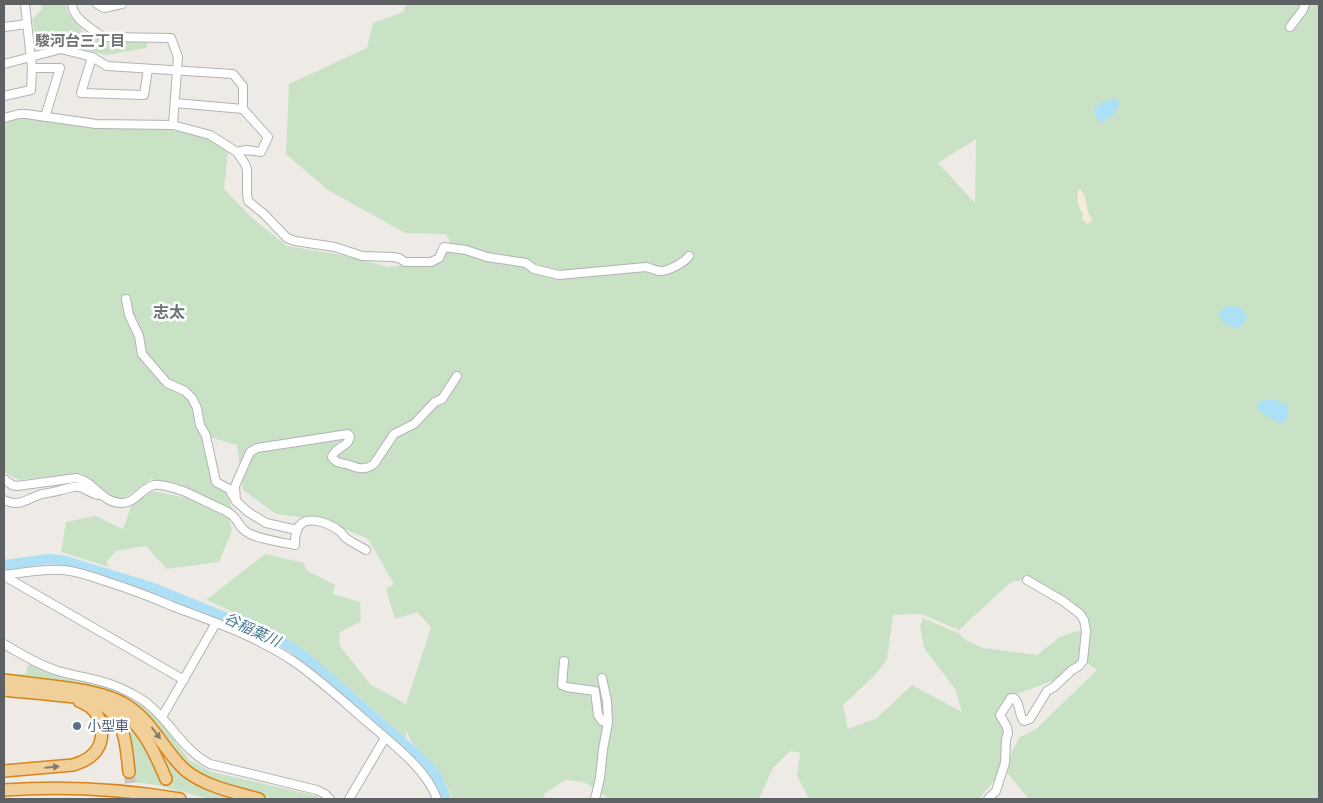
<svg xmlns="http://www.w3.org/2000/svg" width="1323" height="803" viewBox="0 0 1323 803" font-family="Signika,'Noto Sans JP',sans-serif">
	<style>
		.green { fill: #c9e2c5; fill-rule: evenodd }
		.sand { fill: #f6ebd8 }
		.water { fill: #aee0f5 }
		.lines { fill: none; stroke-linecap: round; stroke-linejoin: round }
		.river { stroke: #aee0f5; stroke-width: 10 }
		.highway-tunnel { stroke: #cac8c6; stroke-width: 11; stroke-dasharray: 11 5.5; stroke-linecap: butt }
		.minor-casing { stroke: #b1b3b6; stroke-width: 10 }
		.highway-casing { stroke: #d9831a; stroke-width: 14 }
		.minor { stroke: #fff; stroke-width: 8 }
		.highway { stroke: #f1cf99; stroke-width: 11 }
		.oneway { fill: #827c71 }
		.service-dot { fill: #5c6f8a; stroke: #fff; stroke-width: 2 }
		.labels { text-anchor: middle; stroke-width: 5; stroke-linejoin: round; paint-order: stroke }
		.service-label { font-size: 14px; fill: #4e5e75; stroke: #fff; text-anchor: start }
		.neighbourhood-label { font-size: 15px; font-weight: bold; fill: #6e7376; stroke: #fff }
		.water-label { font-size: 15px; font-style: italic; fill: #467795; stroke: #fff }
		.quarter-label { font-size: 16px; font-weight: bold; fill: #6e7376; stroke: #fff }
	</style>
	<rect width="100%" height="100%" fill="#eeebe6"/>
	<!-- green -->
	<g class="green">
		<path d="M41,4h25l1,8 19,23 18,6h43v7l-41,7 -41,-10 -17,-12 -12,5 -4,-18 10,-11z"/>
		<path d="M406,4h913v795h-290l-25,-30 -25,30h-170l-12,-23 3,-23 -10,-2 -17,17 -14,31h-149l-26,-17 -19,-2 -21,14 1,5h-92c-5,-10 -11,-22 -18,-31 -10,-12 -26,-23 -29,-40v10l-89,-77 -46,-32 -65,-29 59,-46 39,9 2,7 29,15 -2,9 27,8 1,19 -22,12 1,13 30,38 36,20 25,-77 -14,-15 -22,7 -9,-30 8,-5 -26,-45 -51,-22 -11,1 -30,-4 -33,-24 -6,-45 -31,-9 2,25 -1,1 19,27 7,23 -50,-26 -32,-7 -29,21 -12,-2 -29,-25 -62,7 -15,-8v-351l16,-5 84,13h61l45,9 18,15 -4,36 28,29 35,28 50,8 52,13 36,-5 26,-18 -5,-10 -41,-1 -77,-43 -42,-36 3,-70 78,-36 6,-25 30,-11zM976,139l-1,64 -37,-40zM1023,580h4l53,34 10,18 -13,-1 -17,6 -23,18 -54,-7 -17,-8 -8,-7 -35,-15 -3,8 4,22 31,41 7,23 -50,-27 -35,33 -29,11 -5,-24 30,-28 14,-17 6,-45 28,-1 38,16 52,-48zM1083,660l14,10 -61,59 -17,9 -15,30 5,-38 -11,-14 13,-20 41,-15z"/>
		<path d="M152,491l41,8 36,18 3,14 -13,31 -52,7 -21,-23 -30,5 -10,11 3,5 -48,-15 5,-30 29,-6 28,13 9,-25z"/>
		<path d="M29,664l51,17 27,5 34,18 20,17 28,39 23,12 105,24 3,3h-47l-69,-20 -20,-15 -33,-40 -147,-46v-4h21z"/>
		<path d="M139,717l42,53 70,29h-41l-54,-14 -22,-3 -6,-38 -7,-23 6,-3 41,61z"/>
	</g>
	<!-- sand -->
	<path class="sand" d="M1079,189c8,5 7,15 9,23 1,2 3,4 4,7l-1,3 -4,2 -5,-5 1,-5c-4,-6 -8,-17 -4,-25z"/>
	<!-- water -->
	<g class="water">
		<path d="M1114,99l6,2c-1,9 -10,19 -20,21 -13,-17 0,-19 14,-23z"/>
		<path d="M1232,305c9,2 13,5 15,14l-5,6 -5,4 -13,-6 -5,-5 1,-7 7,-5z"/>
		<path d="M1266,400c10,-1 16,1 23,8l-3,13 -5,3 -18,-10 -6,-7 1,-5z"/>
	</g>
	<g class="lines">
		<!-- river -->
		<path class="river" d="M4,565l44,-6 14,1 89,27 121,49 22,13 22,17 108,95 12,14 10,24"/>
		<!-- highway-tunnel -->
		<path class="highway-tunnel" d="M129,772l2,15 5,12"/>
		<!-- minor casing -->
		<g class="minor-casing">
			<g id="minor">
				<path d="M72,4c1,15 18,23 29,32l4,1 66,1 7,19 -5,68"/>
				<path d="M97,4l7,4 18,-4"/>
				<path d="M4,27l23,-3"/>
				<path d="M1290,27l13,-17 2,-6"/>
				<path d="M92,57l-11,36 63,2 4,-26"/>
				<path d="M4,64l57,-15 31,8 15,9 126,8 10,12v23l25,28 -7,15 -15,-2 -9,2"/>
				<path d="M32,68h28l-15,49"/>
				<path d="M4,96l27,-6 1,-22 -7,-64"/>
				<path d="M175,103l68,6"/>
				<path d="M4,118l15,-4h7l70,10 77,1 37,10 27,17 8,12 2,5v25l1,7 16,13 23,24 8,3 40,6 27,9 30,1 7,1 6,4h26l8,-4 5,-11 22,3 21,7 39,6 8,6 25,6 87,-8c4,1 9,3 13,4 8,1 25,-8 30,-15"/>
				<path d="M126,299l3,16 10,21 3,18 25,29 18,8 7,7 5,10 3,17 6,11 10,46 13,7 7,12 12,11 18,11 31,7"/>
				<path d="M4,479l8,6 5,1 59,-8c18,3 26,25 45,25 14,1 20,-15 33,-18 6,-1 23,4 29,6 10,4 19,9 28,13 7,4 15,6 21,11 5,4 7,11 12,15 10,9 37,12 51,15 0,-7 0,-16 6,-21 10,-8 29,0 37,6 4,2 5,6 8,8 6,5 14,8 20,12"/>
				<path d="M4,500c17,8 23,-2 38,-6 6,-1 13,-2 19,-4 4,-1 8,-2 12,-3 11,-2 16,7 26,8"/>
				<path d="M236,501l-1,-15 15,-34 7,-4 20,-3 71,-11 2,2c-1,12 -15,10 -18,21 4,6 7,6 14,7 11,3 17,8 28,0l20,-30 20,-10 21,-22 7,-3 15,-23"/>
				<path d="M4,575c19,-2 40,-7 60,-5 15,2 30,7 44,12 22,7 43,15 64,24 42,16 84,30 121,55 28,19 53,43 79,65 23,20 55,44 65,73"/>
				<path d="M4,576l180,104"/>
				<path d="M4,644c18,11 35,21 54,27 17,5 35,7 52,13 10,3 19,8 28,13 29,17 42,52 72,67l107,26 8,4 5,5"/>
				<path d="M564,661l-2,24 4,2 29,4 3,24 4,6 6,2"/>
				<path d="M162,717l54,-94"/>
				<path d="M349,799l36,-61"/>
				<path d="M595,799l5,-21 3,-29 5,-26 -1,-22 -5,-23"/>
				<path d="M988,799l8,-8 9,-28 1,-24 2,-5 -1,-7 -7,-12 11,-17h3c7,6 4,17 10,23l6,-2 17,-28 7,-4 18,-17 7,-4 4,-5 3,-30 -2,-11 -4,-6 -17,-13 -36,-21"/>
			</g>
		</g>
		<!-- highway casing -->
		<g class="highway-casing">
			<g id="highway">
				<path d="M4,680c21,3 43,5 64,8 19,3 38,6 55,15 30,17 39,46 62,67 21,17 49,22 74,29"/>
				<path d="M4,690c16,2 33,3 50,5 23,2 48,2 63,24 9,15 10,36 12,53"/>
				<path d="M112,704c29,19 41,44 54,75"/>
				<path d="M4,771l69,-6c6,-2 13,-4 18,-9 15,-12 14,-37 -1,-49 -3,-2 -7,-4 -11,-6"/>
				<path d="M4,790c58,-4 118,-1 176,9"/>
			</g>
		</g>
		<!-- minor -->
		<use href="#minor" class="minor"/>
		<!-- highway -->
		<use href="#highway" class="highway"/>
	</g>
	<!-- one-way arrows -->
	<defs><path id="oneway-solid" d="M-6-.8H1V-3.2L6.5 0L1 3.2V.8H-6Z" transform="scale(1.25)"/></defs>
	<g class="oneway">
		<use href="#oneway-solid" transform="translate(156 733) rotate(53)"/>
		<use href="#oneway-solid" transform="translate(52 767) rotate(-5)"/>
	</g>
	<!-- markers -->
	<circle class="service-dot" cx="77" cy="726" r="5"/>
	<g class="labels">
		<!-- service labels -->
		<g class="service-label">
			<text x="87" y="731">小型車</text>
		</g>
		<!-- neighbourhood labels -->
		<g class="neighbourhood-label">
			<text x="80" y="46">駿河台三丁目</text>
		</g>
		<!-- water labels -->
		<g class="water-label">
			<text transform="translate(252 630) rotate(25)" y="5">谷稲葉川</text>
		</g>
		<!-- quarter labels -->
		<g class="quarter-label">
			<text x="169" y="318">志太</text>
		</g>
	</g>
	<!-- border -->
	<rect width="1323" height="803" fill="none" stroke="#5d6164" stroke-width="10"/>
</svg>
